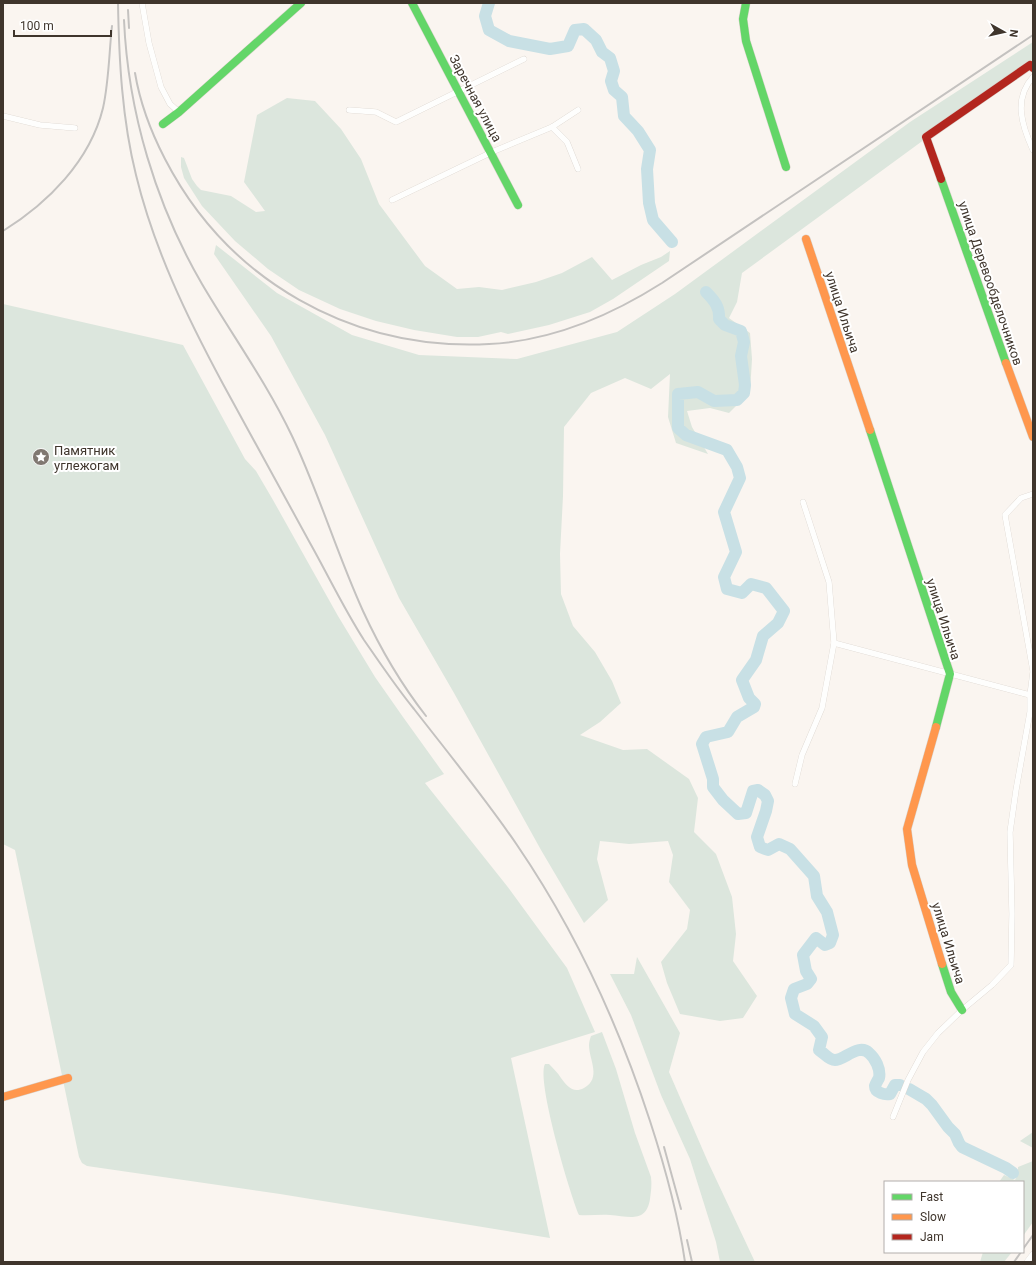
<svg xmlns="http://www.w3.org/2000/svg" width="1036" height="1265" viewBox="0 0 1036 1265" font-family="Roboto,sans-serif">
	<style>
		.green { fill: #dce6dd }
		.lines { fill: none; stroke-linecap: round; stroke-linejoin: round }
		.river { stroke: #c8e0e5; stroke-width: 12 }
		.street-casing { stroke: #d8d1ca; stroke-width: 6 }
		.fast-casing { stroke: #d8d1ca; stroke-width: 9 }
		.slow-casing { stroke: #d8d1ca; stroke-width: 9 }
		.jam-casing { stroke: #d8d1ca; stroke-width: 9 }
		.street { stroke: #fefefd; stroke-width: 5.5 }
		.fast { stroke: #63d668; stroke-width: 8 }
		.slow { stroke: #ff974d; stroke-width: 8 }
		.jam { stroke: #b3261e; stroke-width: 8 }
		.rail { stroke: #c4c2c0; stroke-width: 2 }
		.labels { text-anchor: middle; stroke-width: 4; stroke-linejoin: round; paint-order: stroke }
		.street-label { font-size: 13px; fill: #3f352c; stroke: #fff }
		.poi-label { font-size: 13px; fill: #3f352c; stroke: #fff; text-anchor: start }
	</style>
	<rect width="100%" height="100%" fill="#faf5f0"/>
	<!-- green -->
	<g class="green">
		<path d="M1033,42v18l-291,213 -5,29 -8,16 21,15 2,26 -2,33 -21,21 -19,-5 -23,3 5,16 16,27 -32,-11 -8,-26 2,-43 -19,15 -26,-11 -34,15 -27,34 -1,69 -3,58 1,40 12,32 22,26 17,29 9,22 -21,19 -20,13 43,15 24,-1 42,30 9,19 -4,34 22,22 16,43 4,37 -3,27 24,35 -14,22 -23,3 -40,-7 -13,-31 -6,-21 26,-33 3,-19 -21,-28 4,-27 -5,-14 -39,3 -29,-3 -3,18 11,41 -24,23 -43,-73 -87,-157 -55,-95 -74,-163 -54,-99 -57,-82 2,-9 61,48 75,42 67,20 98,4 100,-27 58,-38 235,-172z"/>
		<path d="M287,98l28,3 26,28 20,30 18,45 46,62 32,23 22,-2 23,3 34,-8 26,-9 30,-16 20,23 29,-15 20,-8 9,-6 -1,10 -56,38 -23,13 -41,13 -41,9 -7,-2 -23,5h-21l-43,-7 -38,-9 -36,-12 -41,-19 -31,-21 -33,-28 -33,-35 -18,-28 -3,-11v-10l3,1 8,21 5,7 4,4 30,6 25,16 9,-1 -21,-29 13,-67z"/>
		<path d="M3,304l180,41 62,114 11,12 17,29 65,116 37,61 28,40 41,57 -19,9 82,103 60,82 28,64 -84,26 39,180 -270,-44 -193,-28 -5,-3 -3,-6 -64,-307 -12,-6z"/>
		<path d="M637,957l43,76 -11,39 39,90 47,100h-35l-4,-20 -26,-83 -29,-64 -30,-80 -21,-41h24z"/>
		<path d="M602,1032l14,37 19,64 16,44c1,8 0,14 -1,22 -4,25 -22,17 -40,16 -10,-1 -21,1 -31,0 -9,-21 -43,-135 -34,-151h4c4,4 9,9 12,14 6,8 12,16 23,10 18,-10 5,-28 5,-43 0,-3 1,-6 2,-9z"/>
		<path d="M1033,1132v16l-13,-7z"/>
		<path d="M1033,1161v61l-10,14v-54h-24l5,-7 11,5 3,-6v-7z"/>
		<path d="M983,1252h29l-8,10h-24z"/>
	</g>
	<g class="lines">
		<!-- river -->
		<g class="river">
			<path d="M489,3l-4,13 4,14 20,11 41,8 18,-3 7,-16 9,-1 12,11 6,12 8,6 4,13 -3,10 3,9 8,7 2,19 14,15 12,19 -3,19 2,34 4,17 19,22"/>
			<path d="M706,292c8,8 14,15 13,27l6,6 16,6 3,11 -3,14 4,29 -1,8 -7,7 -23,1 -16,-9 -20,2v34l8,7 41,15 10,17 3,11 -16,34 12,40 -12,25 3,12 15,4 9,-9 15,4 18,23 -6,12 -15,13 -7,24 -14,20 7,18 6,6 -1,3 -17,10 -9,15 -22,5 -4,7 11,35v8l10,13 15,14 8,-1 7,-22 5,-1 7,5 3,6 -2,10 -9,26 3,10 8,3 11,-6 11,5 24,27 3,20 10,16 6,23 -3,8 -5,2 -9,-7 -13,17 3,16 5,8 -4,5 -13,5 -3,9 4,16 19,12 8,11 -3,13c5,3 10,10 16,10 9,0 24,-17 34,-7 6,5 12,16 10,25 -1,2 -3,5 -4,8 0,7 10,9 15,8l5,-9h5"/>
			<path d="M909,1089l17,10 6,6 16,22 7,7 4,9 3,4 44,21 7,5"/>
		</g>
		<!-- street casing -->
		<g class="street-casing">
			<g id="street">
				<path d="M142,3l7,40 12,44 9,17 9,8"/>
				<path d="M1033,77c-20,22 -11,49 0,73"/>
				<path d="M349,110l27,2 20,10 128,-63"/>
				<path d="M3,116l37,9 35,3"/>
				<path d="M552,127l15,15 11,27"/>
				<path d="M392,200l100,-48 60,-25 26,-17"/>
				<path d="M1033,494l-12,4 -16,17 28,156"/>
				<path d="M834,643l196,52"/>
				<path d="M795,784l7,-29 20,-47 12,-65 -5,-61 -26,-80"/>
				<path d="M893,1117l15,-37 15,-28 15,-19 24,-23 30,-25 19,-20 1,-51 -2,-82 6,-42 14,-78v-17l3,-23"/>
				<path d="M1027,1262l6,-8"/>
			</g>
		</g>
		<!-- fast casing -->
		<g class="fast-casing">
			<g id="fast">
				<path d="M412,3l106,202"/>
				<path d="M746,3l-3,16 3,22 40,126"/>
				<path d="M163,124l16,-12 122,-109"/>
				<path d="M941,179l65,184"/>
				<path d="M870,430l80,244 -14,53"/>
				<path d="M942,964l9,28 11,18"/>
			</g>
		</g>
		<!-- slow casing -->
		<g class="slow-casing">
			<g id="slow">
				<path d="M806,239l64,191"/>
				<path d="M1006,363l27,74"/>
				<path d="M936,727l-29,102 5,36 30,99"/>
				<path d="M3,1097l65,-19"/>
			</g>
		</g>
		<!-- jam casing -->
		<g class="jam-casing">
			<path id="jam" d="M941,179l-15,-42 104,-72 3,3"/>
		</g>
		<!-- street -->
		<use href="#street" class="street"/>
		<!-- fast -->
		<use href="#fast" class="fast"/>
		<!-- slow -->
		<use href="#slow" class="slow"/>
		<!-- jam -->
		<use href="#jam" class="jam"/>
		<!-- rail -->
		<g class="rail">
			<path d="M118,3c1,57 4,116 18,172 18,74 51,142 87,209 29,53 58,106 87,159 18,32 34,66 54,97 16,23 32,47 50,69 35,45 71,89 103,136 58,85 101,178 133,276 15,46 28,93 35,141"/>
			<path d="M128,10l1,18"/>
			<path d="M124,20c4,92 32,185 78,264 30,51 65,99 90,152 27,57 45,118 71,175 17,37 38,73 63,105"/>
			<path d="M135,73c5,30 16,59 30,86 63,122 187,192 324,185 63,-3 121,-28 173,-61l371,-248"/>
			<path d="M3,231c45,-28 87,-70 100,-123 6,-27 6,-55 9,-82"/>
			<path d="M664,1147l17,62"/>
			<path d="M687,1240l5,22"/>
			<path d="M1023,1249l10,-14"/>
			<path d="M1014,1262l7,-10"/>
		</g>
	</g>
	<!-- icons -->
	<defs>
		<g id="sight-disc" transform="scale(0.9)"><circle r="9.5" fill="#807871" stroke="#fff"/><path d="M0-6L1.8-2.2L6-1.7L2.9 1.2L3.7 5.4L0 3.3L-3.7 5.4L-2.9 1.2L-6-1.7L-1.8-2.2Z" fill="#fff"/></g>
	</defs>
	<g fill-rule="evenodd">
		<use href="#sight-disc" x="41" y="457"/>
	</g>
	<g class="labels">
		<!-- street labels -->
		<g class="street-label">
			<text transform="translate(476 98) rotate(62)" y="5">Заречная улица</text>
			<text transform="translate(991 283) rotate(71)" y="5">улица Деревообделочников</text>
			<text transform="translate(843 312) rotate(72)" y="5">улица Ильича</text>
			<text transform="translate(944 619) rotate(72)" y="5">улица Ильича</text>
			<text transform="translate(949 943) rotate(73)" y="5">улица Ильича</text>
		</g>
		<!-- poi labels -->
		<g class="poi-label">
			<text x="54" y="455">Памятник<tspan x="54" dy="15">углежогам</tspan></text>
		</g>
	</g>
	<!-- border -->
	<rect width="1036" height="1265" fill="none" stroke="#3f352c" stroke-width="8"/>
	<!-- legend -->
	<rect x="884" y="1181" width="140" height="72" fill="#ffffff" stroke="#b2aeab"/>
	<rect x="892" y="1194" width="20" height="6" fill="#63d668" stroke="#b2aeab"/>
	<text x="920" y="1201" font-size="12" fill="#3f352c">Fast</text>
	<rect x="892" y="1214" width="20" height="6" fill="#ff974d" stroke="#b2aeab"/>
	<text x="920" y="1221" font-size="12" fill="#3f352c">Slow</text>
	<rect x="892" y="1234" width="20" height="6" fill="#b3261e" stroke="#b2aeab"/>
	<text x="920" y="1241" font-size="12" fill="#3f352c">Jam</text>
	<!-- north arrow -->
	<g transform="translate(1004 32) rotate(98)" stroke="#ffffff" stroke-width="3" paint-order="stroke">
	<path d="M0-3L7 15L0 10L-7 15Z" fill="#3f352c"/>
	<text y="-6" font-size="11" font-weight="bold" text-anchor="middle" fill="#3f352c">N</text>
	</g>
	<!-- scale -->
	<path d="M14 30v6h97v-6" fill="none" stroke="#3f352c" stroke-width="2"/>
	<text x="20" y="30" font-size="12" fill="#3f352c" stroke="#ffffff" stroke-width="3" paint-order="stroke">100 m</text>
</svg>
